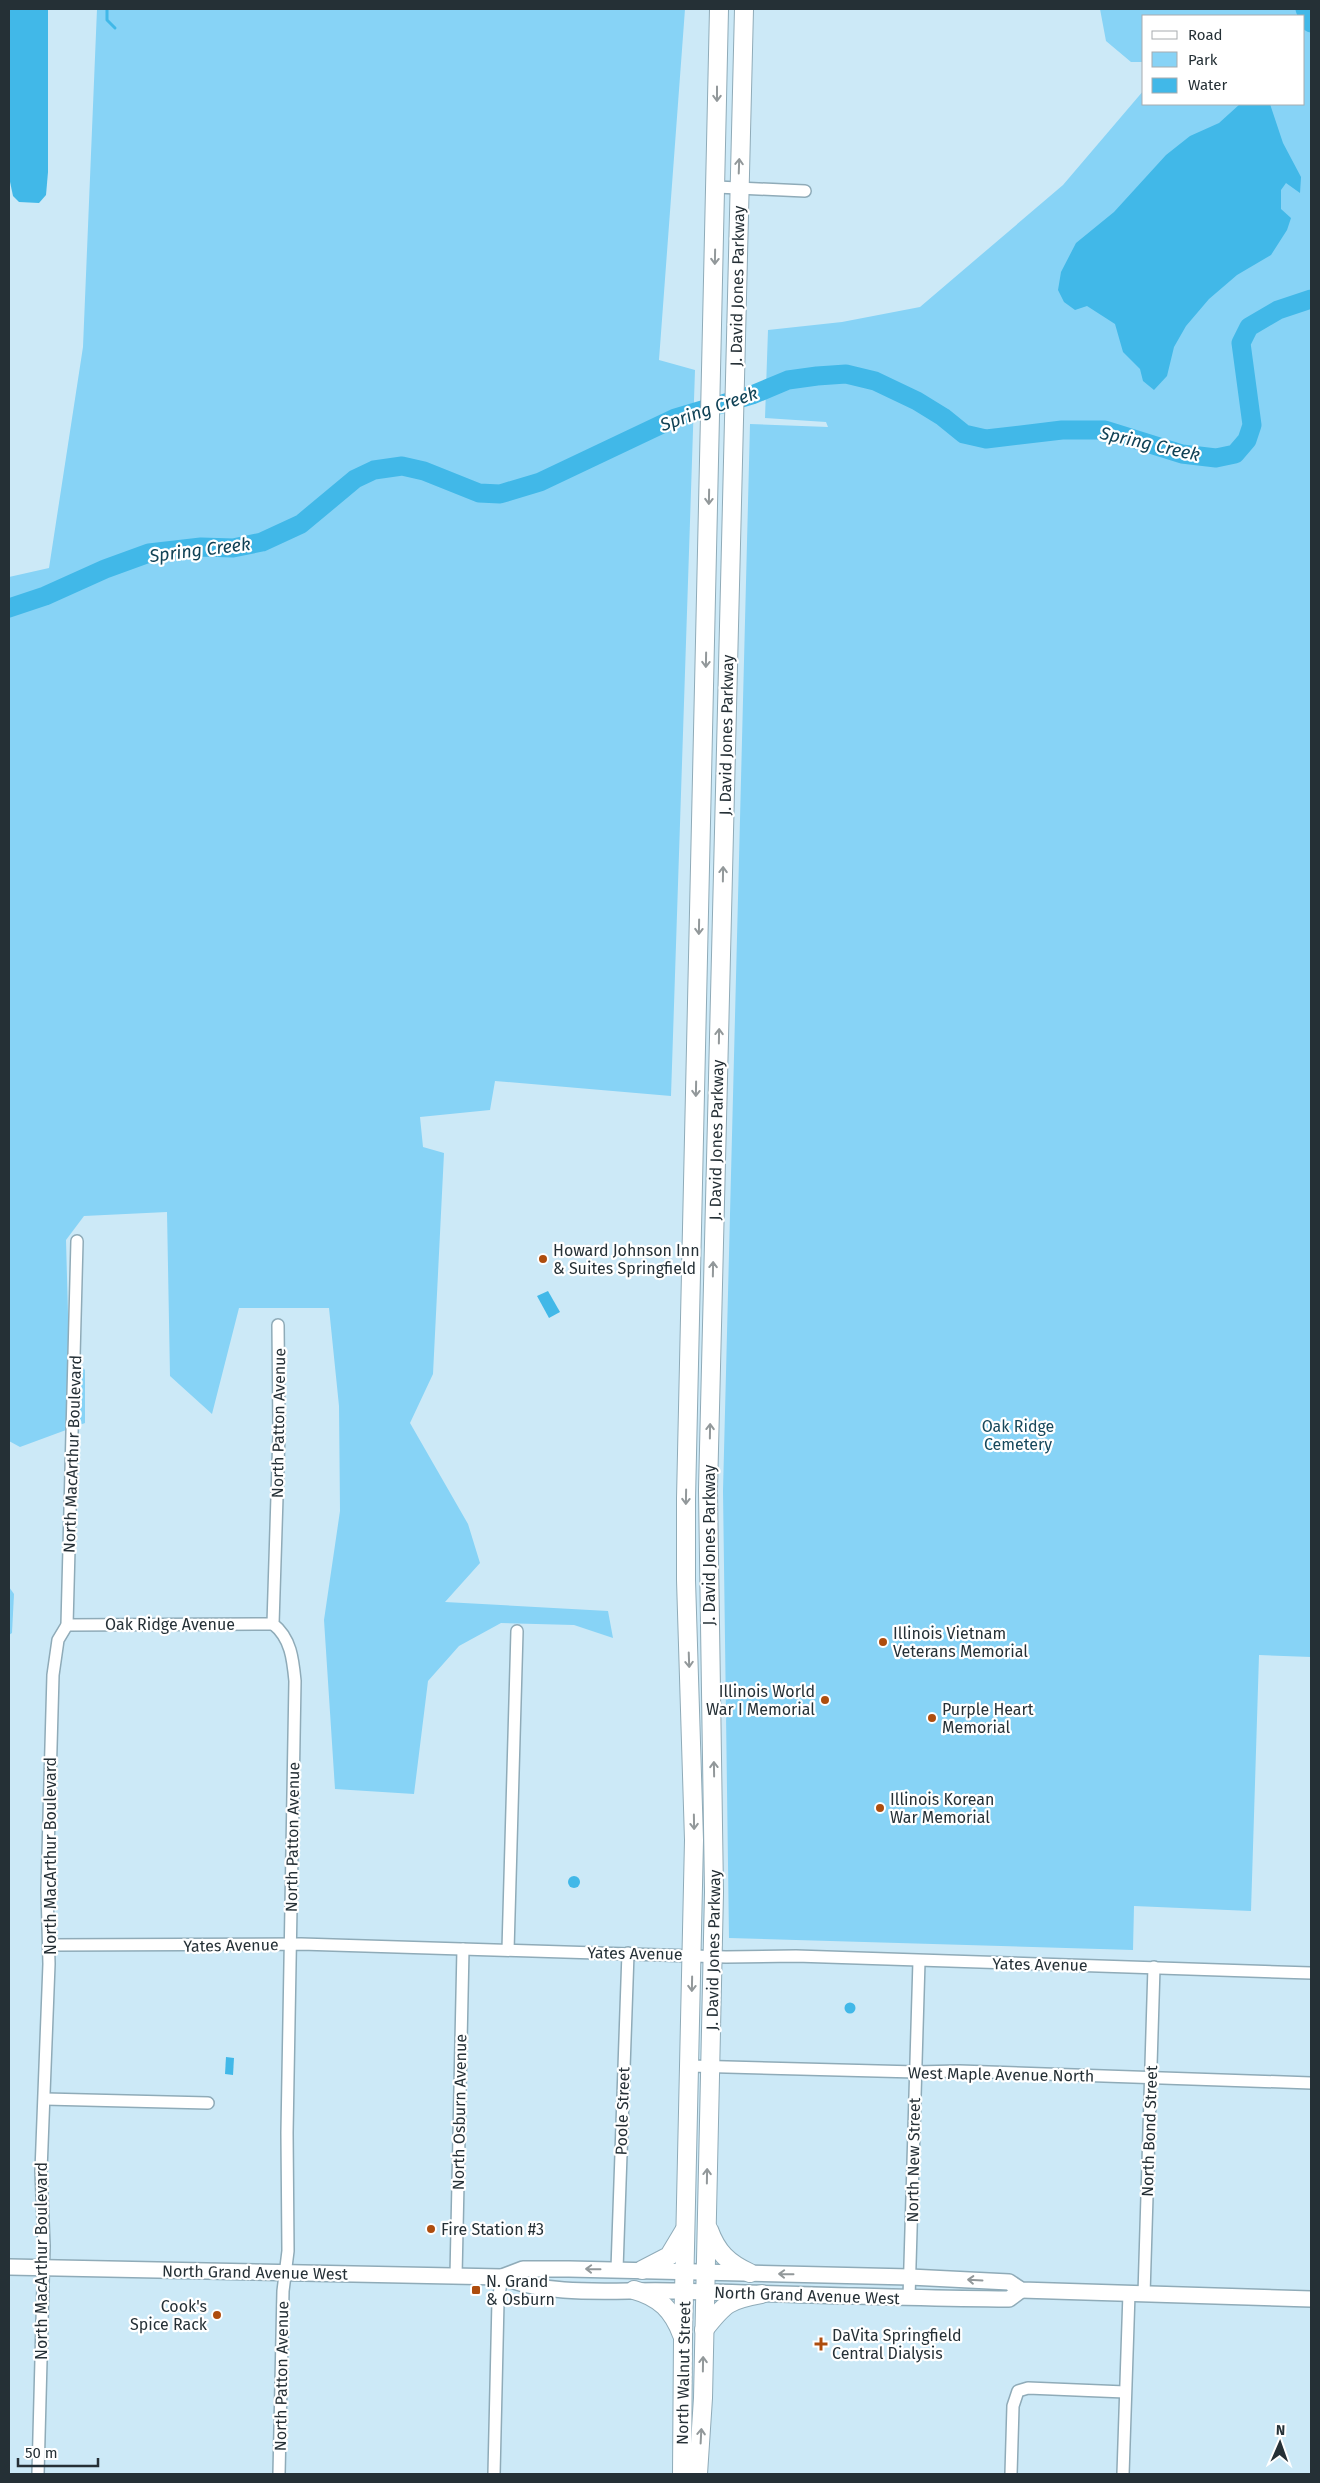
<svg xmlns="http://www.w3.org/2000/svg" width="1320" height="2483" viewBox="0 0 1320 2483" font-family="'Fira Sans',sans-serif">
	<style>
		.green { fill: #87d3f6 }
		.water { fill: #41b8e8 }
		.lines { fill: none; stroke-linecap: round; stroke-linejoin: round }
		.stream { stroke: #41b8e8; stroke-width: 3 }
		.river { stroke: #41b8e8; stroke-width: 19 }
		.minor-casing { stroke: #8fabb8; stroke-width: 14 }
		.secondary-casing { stroke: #8fabb8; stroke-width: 18 }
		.primary-casing { stroke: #8fabb8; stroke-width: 20 }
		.minor { stroke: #fff; stroke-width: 11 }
		.secondary { stroke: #fff; stroke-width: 15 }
		.primary { stroke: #fff; stroke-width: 18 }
		.oneway { stroke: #92989a }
		.poi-dot { fill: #ae4d0e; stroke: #fff; stroke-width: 2 }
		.labels { text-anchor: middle; stroke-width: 4.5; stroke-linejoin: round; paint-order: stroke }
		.street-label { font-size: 16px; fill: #253036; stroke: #fff }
		.poi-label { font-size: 16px; fill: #253036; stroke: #fff; text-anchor: start }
		.park-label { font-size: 16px; fill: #16485c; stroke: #fff }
		.water-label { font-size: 18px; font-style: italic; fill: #104256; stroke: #fff }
	</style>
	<rect width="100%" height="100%" fill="#cce9f7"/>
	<!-- green -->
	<g class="green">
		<path d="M97,9h588l-26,351 36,10 -24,726 -176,-15 -5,29 -70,7 3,30 21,6 -11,221 -23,49 58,101 12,39 -35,39 163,9 5,27 -39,-13 -73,-2 -42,23 -31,35 -14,113 -79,-5 -11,-169 16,-109 -1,-105 -10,-98h-90l-27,106 -42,-38 -3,-164 -83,4 -18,24 3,110 16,20v53l-65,24 -11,-6v-864l40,-9 34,-221z"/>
		<path d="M1100,9h211v1648l-52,-2 -8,256 -117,-5 -1,44 -404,-12 -6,-447 27,-1067 78,3 -2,-5 -61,-4 3,-88 74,-8 78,-15 143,-122 81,-95v14h160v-88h-160v46h-13l-25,-21z"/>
		<path d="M9,1587l5,7 -2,39 -3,2z"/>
	</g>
	<!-- water -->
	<g class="water">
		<path d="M9,9h39v163l-2,23 -7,8 -20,-1 -6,-6 -4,-19z"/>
		<path d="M1240,104h30l13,39 18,34 -1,16 -14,-10 -5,7v19l10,9 -4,12 -16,25 -34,20 -28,24 -23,27 -12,21 -7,29 -13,14 -11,-9 -3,-12 -17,-17 -8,-28 -28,-18 -12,4 -11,-8 -6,-12 3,-18 15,-29 38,-31 52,-57 24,-19 29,-13z"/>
		<path d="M548,1291l12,21 -11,6 -12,-22z"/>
		<circle cx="574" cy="1882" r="6"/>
		<circle cx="850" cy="2008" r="5.5"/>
		<path d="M226,2057l8,1 -1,17 -8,-1z"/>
	</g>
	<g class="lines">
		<!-- stream -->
		<path class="stream" d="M107,9v11l8,8"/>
		<!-- river -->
		<g class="river">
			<path d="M1305,9l6,14"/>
			<path d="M9,608l36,-12 60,-27 44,-16 52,-6 32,1 29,-6 39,-18 54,-45 19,-9 28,-4 22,5 55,22 21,1 40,-12 135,-64 77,-23 36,-15 29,-4 29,-2 29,7 42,20 26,16 21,17 22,5 76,-9h43l77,24 34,4 19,-4 12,-14 5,-15 -11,-82 8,-16 29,-17 33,-11"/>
		</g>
		<!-- minor casing -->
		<g class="minor-casing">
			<g id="minor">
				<path d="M717,187l88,4"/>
				<path d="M278,1325l1,108 -6,191c18,14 20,36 22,57l-8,452 1,118 -5,40 -4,183"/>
				<path d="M67,1625l206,-1"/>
				<path d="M49,1945l252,-1 425,13 70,-1 515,17"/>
				<path d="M508,1950l9,-319"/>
				<path d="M690,2066l226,6 43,-1 352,12"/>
				<path d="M45,2099l163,4"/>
				<path d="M617,2269l11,-316"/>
				<path d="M456,2276l7,-327"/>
				<path d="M1144,2294l10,-327"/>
				<path d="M909,2298l10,-337"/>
				<path d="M38,2474l6,-228 -3,-75 8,-207 -2,-75 6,-214 5,-35 9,-15 10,-384"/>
				<path d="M494,2474l4,-173 4,-24"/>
				<path d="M1011,2474l2,-68 5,-15 10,-3 97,4"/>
				<path d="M1123,2474l6,-181"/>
			</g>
		</g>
		<!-- secondary casing -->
		<g class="secondary-casing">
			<g id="secondary">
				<path d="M9,2267l493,10c53,21 117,12 173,14 111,3 222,7 334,8l12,-9"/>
				<path d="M502,2277l21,-8h46l341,8 99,5 12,8 290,9"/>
			</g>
		</g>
		<!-- primary casing -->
		<g class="primary-casing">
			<g id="primary">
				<path d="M709,2230c8,22 19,33 41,43"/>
				<path d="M642,2270l27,-14 15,-25"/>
				<path d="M634,2290c26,7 39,21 48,45"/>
				<path d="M704,2330c21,-27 25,-30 58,-36"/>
				<path d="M682,2474l1,-136 11,-498 -8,-260v-81l33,-1490"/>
				<path d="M698,2474l5,-76 11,-506 -6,-402 36,-1481"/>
			</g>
		</g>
		<!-- minor -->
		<use href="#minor" class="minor"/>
		<!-- secondary -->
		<use href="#secondary" class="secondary"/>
		<!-- primary -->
		<use href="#primary" class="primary"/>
	</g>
	<!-- one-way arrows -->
	<defs><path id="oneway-shaft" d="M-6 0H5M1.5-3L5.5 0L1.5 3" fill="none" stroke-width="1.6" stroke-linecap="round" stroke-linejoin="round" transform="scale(1.25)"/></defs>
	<g class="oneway">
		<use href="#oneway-shaft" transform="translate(717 94) rotate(90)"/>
		<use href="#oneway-shaft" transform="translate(739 166) rotate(-88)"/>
		<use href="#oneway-shaft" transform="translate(715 257) rotate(91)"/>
		<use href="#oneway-shaft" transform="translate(709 497) rotate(91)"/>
		<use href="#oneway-shaft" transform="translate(706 660) rotate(91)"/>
		<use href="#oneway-shaft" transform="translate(723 874) rotate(-89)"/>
		<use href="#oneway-shaft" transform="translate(699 927) rotate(91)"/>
		<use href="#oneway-shaft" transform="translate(719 1036) rotate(-89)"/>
		<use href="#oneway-shaft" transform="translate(696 1089) rotate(91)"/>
		<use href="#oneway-shaft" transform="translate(713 1269) rotate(-89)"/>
		<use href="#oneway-shaft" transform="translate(710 1431) rotate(-89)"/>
		<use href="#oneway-shaft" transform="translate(686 1497) rotate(91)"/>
		<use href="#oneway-shaft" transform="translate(689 1660) rotate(88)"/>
		<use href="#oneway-shaft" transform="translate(714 1769) rotate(-91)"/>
		<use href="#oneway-shaft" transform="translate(694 1822) rotate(89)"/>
		<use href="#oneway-shaft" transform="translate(692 1984) rotate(91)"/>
		<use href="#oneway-shaft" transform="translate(707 2176) rotate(-89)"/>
		<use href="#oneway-shaft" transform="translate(593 2269) rotate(-179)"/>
		<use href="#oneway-shaft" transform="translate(786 2274) rotate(-179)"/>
		<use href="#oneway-shaft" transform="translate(975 2280) rotate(-177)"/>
		<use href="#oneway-shaft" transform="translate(703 2364) rotate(-89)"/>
		<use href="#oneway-shaft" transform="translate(701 2436) rotate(-87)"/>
	</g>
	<!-- markers -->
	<g class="poi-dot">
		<circle cx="543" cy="1259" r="5"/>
		<circle cx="883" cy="1642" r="5"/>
		<circle cx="825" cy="1700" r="5"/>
		<circle cx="932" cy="1718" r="5"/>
		<circle cx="880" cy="1808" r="5"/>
		<circle cx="431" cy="2229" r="5"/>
		<rect x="471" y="2285" width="10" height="10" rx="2.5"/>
		<circle cx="217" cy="2315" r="5"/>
		<path d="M818.5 2336.5h5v5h5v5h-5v5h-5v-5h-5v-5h5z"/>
	</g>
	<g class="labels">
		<!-- street labels -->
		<g class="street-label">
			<text transform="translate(737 286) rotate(-89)" y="6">J. David Jones Parkway</text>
			<text transform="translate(726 735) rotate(-89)" y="6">J. David Jones Parkway</text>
			<text transform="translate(716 1140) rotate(-89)" y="6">J. David Jones Parkway</text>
			<text transform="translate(278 1423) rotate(-89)" y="6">North Patton Avenue</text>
			<text transform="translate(72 1454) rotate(-88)" y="6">North MacArthur Boulevard</text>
			<text transform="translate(709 1545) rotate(-90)" y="6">J. David Jones Parkway</text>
			<text x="170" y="1630">Oak Ridge Avenue</text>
			<text transform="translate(292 1837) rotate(-89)" y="6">North Patton Avenue</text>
			<text transform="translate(50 1856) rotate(-90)" y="6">North MacArthur Boulevard</text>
			<text transform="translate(231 1945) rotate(-1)" y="6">Yates Avenue</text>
			<text transform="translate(713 1950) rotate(-89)" y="6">J. David Jones Parkway</text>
			<text transform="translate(635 1953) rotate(1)" y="6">Yates Avenue</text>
			<text transform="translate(1040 1964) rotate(1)" y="6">Yates Avenue</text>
			<text transform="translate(1001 2074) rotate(1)" y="6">West Maple Avenue North</text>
			<text transform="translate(622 2111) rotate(-88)" y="6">Poole Street</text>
			<text transform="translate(459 2112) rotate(-89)" y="6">North Osburn Avenue</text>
			<text transform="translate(1149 2131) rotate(-88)" y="6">North Bond Street</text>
			<text transform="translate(913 2160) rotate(-89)" y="6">North New Street</text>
			<text transform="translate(41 2261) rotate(-90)" y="6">North MacArthur Boulevard</text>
			<text transform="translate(255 2272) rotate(1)" y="6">North Grand Avenue West</text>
			<text transform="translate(807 2295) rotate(2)" y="6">North Grand Avenue West</text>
			<text transform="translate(683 2373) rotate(-89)" y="6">North Walnut Street</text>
			<text transform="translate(281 2376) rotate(-89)" y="6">North Patton Avenue</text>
		</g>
		<!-- poi labels -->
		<g class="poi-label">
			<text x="553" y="1256">Howard Johnson Inn<tspan x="553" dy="18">&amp; Suites Springfield</tspan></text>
			<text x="893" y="1639">Illinois Vietnam<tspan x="893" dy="18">Veterans Memorial</tspan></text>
			<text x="815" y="1697" text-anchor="end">Illinois World<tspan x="815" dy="18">War I Memorial</tspan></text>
			<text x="942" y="1715">Purple Heart<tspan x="942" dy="18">Memorial</tspan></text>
			<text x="890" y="1805">Illinois Korean<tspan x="890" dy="18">War Memorial</tspan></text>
			<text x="441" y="2235">Fire Station #3</text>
			<text x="486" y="2287">N. Grand<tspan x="486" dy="18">&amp; Osburn</tspan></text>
			<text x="207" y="2312" text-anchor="end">Cook's<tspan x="207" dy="18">Spice Rack</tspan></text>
			<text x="832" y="2341">DaVita Springfield<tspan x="832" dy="18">Central Dialysis</tspan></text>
		</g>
		<!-- park labels -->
		<g class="park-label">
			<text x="1018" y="1432">Oak Ridge<tspan x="1018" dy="18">Cemetery</tspan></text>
		</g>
		<!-- water labels -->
		<g class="water-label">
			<text transform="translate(709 409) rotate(-19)" y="6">Spring Creek</text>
			<text transform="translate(1150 444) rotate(13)" y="6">Spring Creek</text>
			<text transform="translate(200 550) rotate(-7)" y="6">Spring Creek</text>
		</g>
	</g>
	<!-- border -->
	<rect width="1320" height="2483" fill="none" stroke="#253036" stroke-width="20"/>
	<!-- legend -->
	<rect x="1142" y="15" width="162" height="90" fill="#ffffff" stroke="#a8acaf"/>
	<rect x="1152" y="31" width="25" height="8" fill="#ffffff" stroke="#a8acaf"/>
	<text x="1188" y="40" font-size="15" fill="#253036">Road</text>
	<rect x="1152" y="52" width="25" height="15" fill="#87d3f6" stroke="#a8acaf"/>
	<text x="1188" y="65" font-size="15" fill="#253036">Park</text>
	<rect x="1152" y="78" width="25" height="15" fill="#41b8e8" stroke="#a8acaf"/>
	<text x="1188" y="90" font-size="15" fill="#253036">Water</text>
	<!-- north arrow -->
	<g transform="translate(1280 2443) rotate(2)" stroke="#ffffff" stroke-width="4" paint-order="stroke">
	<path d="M0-4L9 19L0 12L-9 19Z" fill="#253036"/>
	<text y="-8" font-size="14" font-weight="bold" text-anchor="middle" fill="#253036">N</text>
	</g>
	<!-- scale -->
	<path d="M18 2458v8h80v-8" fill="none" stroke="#253036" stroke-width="2.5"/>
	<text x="25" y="2458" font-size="15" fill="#253036" stroke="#ffffff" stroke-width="4" paint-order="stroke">50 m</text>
</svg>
